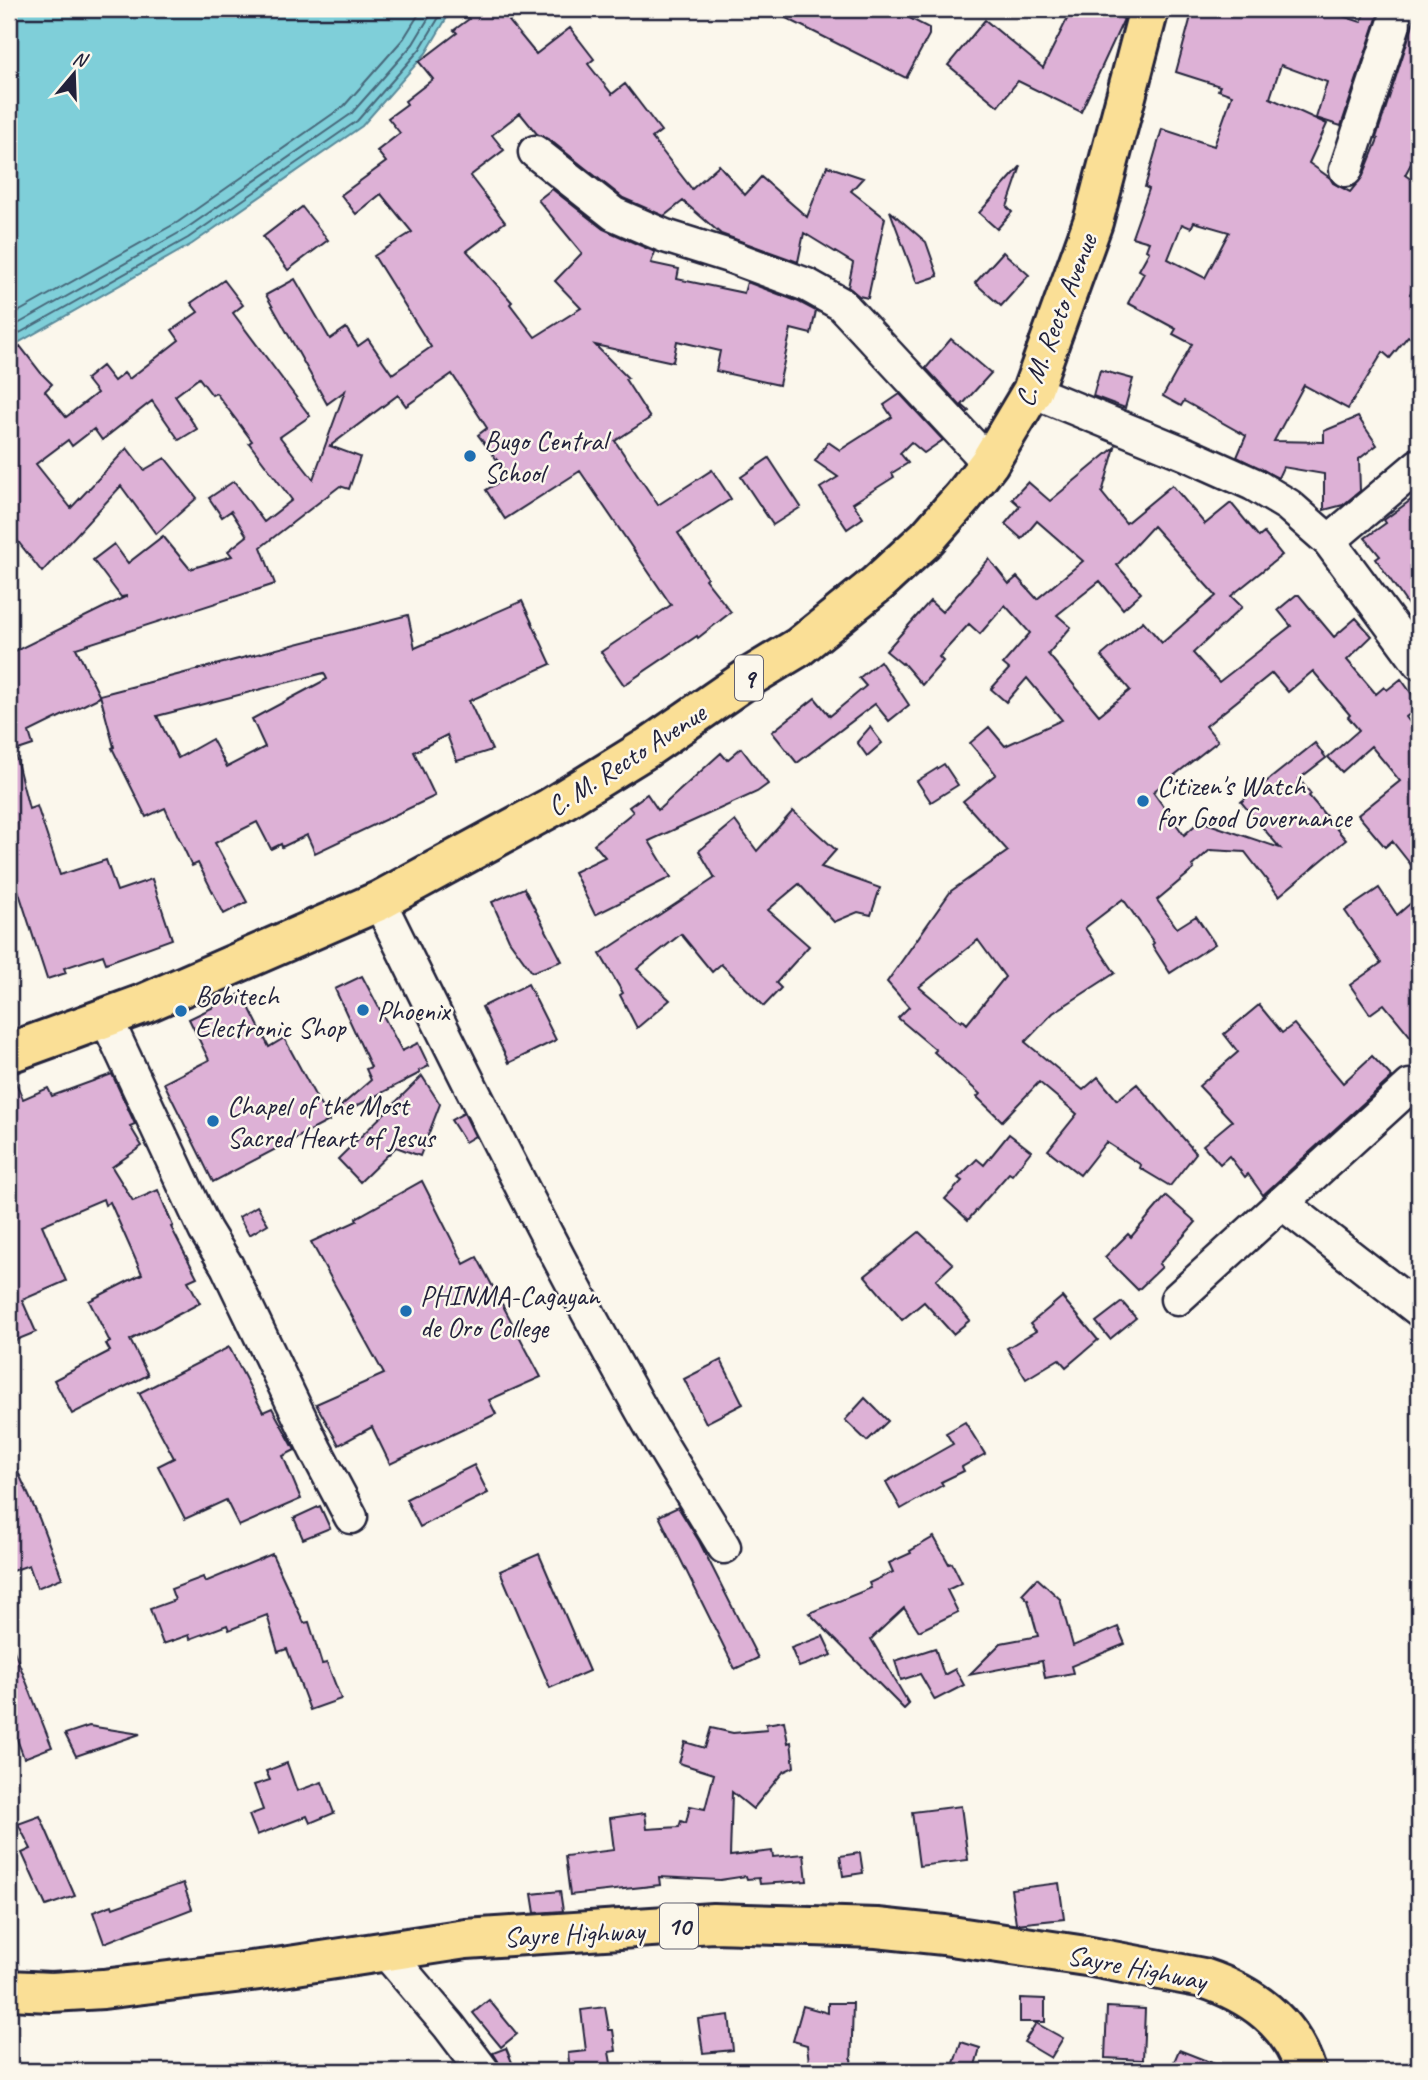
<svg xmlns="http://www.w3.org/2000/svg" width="1428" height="2080" viewBox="0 0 1428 2080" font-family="Caveat,sans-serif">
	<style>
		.water { fill: #7fcfd9; stroke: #5a8a9a; stroke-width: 2 }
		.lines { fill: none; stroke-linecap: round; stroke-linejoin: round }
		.shore { stroke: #47677a; stroke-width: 2 }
		.building { fill: #ddb1d6; stroke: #22223b; stroke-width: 2; fill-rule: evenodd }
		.minor-casing { stroke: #22223b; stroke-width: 37 }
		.highway-casing { stroke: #22223b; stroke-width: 44 }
		.minor { stroke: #fbf7ec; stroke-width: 32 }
		.highway { stroke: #fadf96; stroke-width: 38 }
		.poi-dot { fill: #1f6fb2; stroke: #fbf7ec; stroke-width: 2.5 }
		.labels { text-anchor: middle; stroke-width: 5; stroke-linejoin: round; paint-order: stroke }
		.shield { fill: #fbf7ec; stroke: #636270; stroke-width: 2 }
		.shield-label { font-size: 26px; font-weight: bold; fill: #22223b }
		.street-label { font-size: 28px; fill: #22223b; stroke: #fbf7ec }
		.poi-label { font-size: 28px; fill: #22223b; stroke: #fbf7ec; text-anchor: start }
	</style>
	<rect width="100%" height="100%" fill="#fbf7ec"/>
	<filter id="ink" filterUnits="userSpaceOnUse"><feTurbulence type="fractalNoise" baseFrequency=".0143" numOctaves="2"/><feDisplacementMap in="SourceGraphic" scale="14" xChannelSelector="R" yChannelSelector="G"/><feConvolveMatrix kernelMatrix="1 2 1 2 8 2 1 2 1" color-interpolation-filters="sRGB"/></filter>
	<g filter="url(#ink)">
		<!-- water -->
		<path class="water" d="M9,9h443l-26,44 -64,73 -170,118 -183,104z"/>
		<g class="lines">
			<!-- shore -->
			<g class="shore">
				<path d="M9,317l169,-95 166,-116 60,-68 18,-29"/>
				<path d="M9,329l175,-99 167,-116 62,-70 21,-35"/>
				<path d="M9,339l179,-101 169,-117 63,-72 24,-40"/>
			</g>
		</g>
		<!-- building -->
		<g class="building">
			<path d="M461,9h63l-15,12 27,33 34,-26 24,31 -6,5 24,30 13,-10 36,47 -9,7 40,51 27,-24 26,30 16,-18 46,40 20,-51 36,12 -12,13 34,27 -17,80 -9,-2 -11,-9 5,-24 -49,-30 -6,29 -77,-28 -38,-33 -19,15 -41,-18 -73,-58 -13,-6 -17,-21 -28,22 12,15 -34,26 35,46 -38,29 45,51 -2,2 25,33 46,-29 -26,-27 27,-28 -44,-53 14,-11 51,40 52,23 -4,11 28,6 -2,10 67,14 3,-11 52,20 17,9 -5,23 -20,-5 -12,56 -63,-14 4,-20 -43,-10 -4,21 -78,-17 33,33 -3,1 25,39 -35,23 43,64 54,-35 19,29 -53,34 29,44 -2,2 26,33 -33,26 -1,-2 -73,49 -23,-33 70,-47 -91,-134 -75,48 -19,-29 23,-14 -31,-41 9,-7 -35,-54 -46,32 -8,-11 -68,51 30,11 -11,32 -9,-3 -79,61 14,37 -199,64 24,49 -71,35 4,13 -24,8v-99l118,-58 -6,1 -28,-37 21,-16 14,19 35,-27 27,33 42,-13 -4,-5 19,-15 -16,-25 -9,6 -13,-19 25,-17 30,41 28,-22 -43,-57 3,-2 -36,-48 -4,2 -13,-17 -24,18 22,33 -18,11 -27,-39 -50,39 -8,-11 -22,17 -4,-6 -32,24 35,44 56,-60 17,22 21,-12 32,40 -41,36 -35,-48 -79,86 -33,-42v-176l11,-8 21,27 11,11 -7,7 21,26 31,-24 -11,-14 16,-13 12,15 10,-8 5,6 50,-39 -7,-10 26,-18 -7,-9 33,-23 19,25 -10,8 77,103 -30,21 33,42 32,-88 -18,13 -61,-109 29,-16 35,60 16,-11 12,18 10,-7 24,35 39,-27 -57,-91 38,-24 -31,-38 -25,20 -15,-19 45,-33 -9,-11 23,-18 -12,-15 19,-14 -2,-3 28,-22 -14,-17 38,-29 -3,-3 15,-11z"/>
			<path d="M768,9h124l37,19v7l-23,43z"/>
			<path d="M1072,9h30l22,10 -43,93 -63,-31 -20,25 -50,-41 37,-45 58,48z"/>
			<path d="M1193,9h128l40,13 5,-13h14l-39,117 -25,-8 11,-36 -46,-17 -11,33 57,26 -18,39 21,15 3,5 17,9 13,-16 15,-37 -2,-1 38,-117 5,2v126l-14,26 14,10v92l-9,17 9,7v43l-11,-8 -18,22 -7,-6 -35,57 -44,-24 -30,56 50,1v-11l34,-14 19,28 -18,14 1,32 -17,14 -19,5v-36l-41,-7 -5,11 -41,-21 9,-21 -62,-35 -3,5 -18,-10 29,-52 -19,-10 3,-5 -48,-26 16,-30 -5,-3 10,-18 -3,-2 3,-8 -17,-5 17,-48 -4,-2 17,-58 52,17 18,-51 -14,-5 2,-4 -44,-14zM1194,222l35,10 -24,46 -37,-19 14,-35 9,4z"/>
			<path d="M1021,166l-14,41 5,5 -15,17 -18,-16z"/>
			<path d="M302,207l26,33 -40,30 -25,-33z"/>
			<path d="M890,211l36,31 12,34 -21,7z"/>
			<path d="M1003,252l26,23 -28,31 -26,-23z"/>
			<path d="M951,339l40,34 -29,32 7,6 -2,2 -41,-45z"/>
			<path d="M1100,370l33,9 -8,29 -32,-12z"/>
			<path d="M900,394l43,46 -19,13 -13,-11 -11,11 8,10 -16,10 2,4 -41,26 10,15 -16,11 -27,-41 18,-11 -23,-16 13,-19 12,8 52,-33 -8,-12z"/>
			<path d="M1115,447l-13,46 24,30 46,-38 33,39 26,-21 28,34 5,-4 18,22 -51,41 11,11 -49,46 26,29 72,-56 -13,-16 18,-15h3l35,42 22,-19 16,18 -25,24 29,34 8,-7 3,3 14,-11 18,25v3l-13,10 13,17v141l-27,-34 -7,6 -27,-32 42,-34 -29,-35 -29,26 -14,-15 31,-27 -11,-13 2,-2 -37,-44 -25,21 -16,-19 -66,53 12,15 -65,51 31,43 16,-14 80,27 -39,-46 74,-59 11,15 -27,21 12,15 -2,2 37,44 -67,56 -34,-44 -35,-2 -18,16 2,3 -37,31 20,28 19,-12 19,28 -45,29 -18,-28 2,-2 -31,-44 -38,29 30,45 -62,40 -28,29 58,48 15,-13 19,23 20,-16 59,69 -26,33 -30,-18 1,-3 -35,-23 -26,33 -32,-25 29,-36 -38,-32 -37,39 -25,-24 3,-3 -46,-42 2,-2 -38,-32 11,-11 -22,-25 64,-91 57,-40 -45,-50 33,-27 -26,-31 19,-16 16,19 57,-26 -35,-42 -21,24 -15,-13 18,-20 -6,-5 27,-31 -25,-28 -25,29 -11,-10 -30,33 4,4 -21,24 -19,-22 -1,1 -16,-13 44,-50 12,11 47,-53 20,25 8,-7 20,22 46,-38 -46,-40 -15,18 -17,-15 15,-18 -8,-7 16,-17 22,19zM1153,526l63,70 -54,47 -19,-22 -42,35 29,34 -31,25 -51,-61 23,-27 -14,-12 43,-34 23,28 18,-16 -24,-28zM978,940l27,37 -38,47 -4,-4 -2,2 -42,-35z"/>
			<path d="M769,458l32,49 -28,18 -32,-48z"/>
			<path d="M1419,494v127l-43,-62 4,-3 -15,-18 21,-15 -2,-3z"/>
			<path d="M522,601l29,63 -82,37 23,49 -35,11 -10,-26 -33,17 21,44 -120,57 -8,-18 -25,12 -1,-3 -10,5 -14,-27 -42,21 32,59 -23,12 -26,-51 -6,3 -27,-58 -19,9 -34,-69 2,-1 -14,-52 308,-80 7,33zM324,673l3,6 -75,40 13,28 -38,20 -15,-28 -34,19 -21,-42z"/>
			<path d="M880,661l29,44 -20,16 -14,-17 -78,59 -25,-31 43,-34 15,18 36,-30 -7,-8z"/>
			<path d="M870,727l12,16 -15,13 -10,-14z"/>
			<path d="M741,748l27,36 -11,8 -108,49 22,36 -76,38 -21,-43 31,-15 -11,-13 39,-32 -4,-5 18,-13 11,16 63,-57 6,7z"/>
			<path d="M15,754l14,55 8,-3 23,69 46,-15 11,31 35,-12 20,60 -66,24 -3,-8 -39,13 2,5 -19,6 -38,-117v-107z"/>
			<path d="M944,764l14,21 -27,17 -14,-21z"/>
			<path d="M793,811l43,39 -15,17 59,21 -9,27 -13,-3 -24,10 -35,-38 -31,26 41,36 -33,37 5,5 -17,18 -43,-42 -9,8 -31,-38 -44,35 33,31 -33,28 -17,-33 3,-2 -23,-39 115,-76 -16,-27 36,-30 22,30z"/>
			<path d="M524,888l38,73 -30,11 -23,-32 -17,-38z"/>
			<path d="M1379,888l18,27 22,-19v151l-35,-43 -14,10 -20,-29 31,-22 -36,-52z"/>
			<path d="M362,976l40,75 16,-8 11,23 -10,5 1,2 -75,39 -4,-6 30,-26 -5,-11 5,-2 -36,-78z"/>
			<path d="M528,984l28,56 -47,23 -27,-56z"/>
			<path d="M242,993l27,54 15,-9 45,83 -116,61 -49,-99 45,-23 -20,-41z"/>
			<path d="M1259,1005l23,28 12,-9 49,59 29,-27 20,21 -129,118 -15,-21 -3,3 -16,-21 -9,8 -17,-19 29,-24 -33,-35 39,-34 -14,-18z"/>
			<path d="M9,1074h3l11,25 25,-11 4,8 60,-22 23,50 -5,2 12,20 -30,21 21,34 25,-11 15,36 -2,1 26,50 -9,4 12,22 -70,37 18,35 -76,39 -18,-34 56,-29 -4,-7 4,-2 -21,-41 53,-27 -32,-72 -5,3 -2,-6 -61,26 24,56 -44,19 14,32 -27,11z"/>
			<path d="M422,1076l18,28 -20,52 -24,-9 -36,35 -22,-23z"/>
			<path d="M464,1113l11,23 -10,6 -14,-22z"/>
			<path d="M1009,1134l22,17 -19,24 -3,-2 -41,47 -23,-21 17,-18 -4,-3 19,-19 7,6z"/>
			<path d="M422,1181l42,83 13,-7 64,120 -52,23 7,14 -106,50 -18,-37 -33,18 -23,-41 68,-30 -73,-132 46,-21 -1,-3z"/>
			<path d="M1166,1196l30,26 -37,42 3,3 -24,23 -33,-33 23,-23 3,3z"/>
			<path d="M257,1206l11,18 -19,11 -10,-18z"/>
			<path d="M919,1232l34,32 -17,16 34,40 -17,14 -29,-32 -22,18 -37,-44z"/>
			<path d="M1062,1297l36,43 -32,27 -7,-8 -33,20 -19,-31 29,-17 -6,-7z"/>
			<path d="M1122,1302l14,16 -26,21 -14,-17z"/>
			<path d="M229,1347l34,65 9,-4 23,42 -12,6 18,43 -62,27 -13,-26 -41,19 -27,-53 16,-8 -35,-65z"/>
			<path d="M721,1360l22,44 -37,19 -22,-44z"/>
			<path d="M865,1398l23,23 -21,20 -22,-21z"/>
			<path d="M965,1422l20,32 -23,13 2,4 -23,11 2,3 -42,24 -15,-27 67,-38 -7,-11z"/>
			<path d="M9,1452l30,66 23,60 -25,10 -8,-23 -20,7z"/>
			<path d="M474,1465l14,28 -68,34 -14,-28z"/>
			<path d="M320,1506l10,22 -27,11 -9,-21z"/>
			<path d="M678,1507l21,34 59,117 -23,11 -76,-153z"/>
			<path d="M934,1537l15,27 3,-1 10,20 -15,7 11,22 -39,19 -15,-23 -33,31 38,65 -5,5 -95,-96 62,-25 -2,-5 24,-11 -4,-9 22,-10 -1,-2z"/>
			<path d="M272,1554l32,69 5,-1 13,42 5,-1 14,36 -31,11 -23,-61 -9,3 -11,-37 -38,15 -2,-5 -37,14 -1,-4 -26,9 -13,-35 25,-9 -4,-11 32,-12 2,5z"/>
			<path d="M539,1554l50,117 -39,17 -50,-117z"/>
			<path d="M1037,1578l23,21 13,47 45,-19 7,17 -54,22 2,7 -28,5 -3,-17 -73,14 32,-32 37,-7 -10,-36 -6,-6z"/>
			<path d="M823,1636l9,19 -33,12 -8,-19z"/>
			<path d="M9,1638l43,109 -28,11 -15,-40z"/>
			<path d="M935,1648l9,27 11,-6 9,16 -29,15 -15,-26 -19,6 -6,-19z"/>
			<path d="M784,1721l4,22 3,-1 3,25 -11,5 -30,37 -21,-17 -2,64 42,-5 1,6 31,-3 3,27 -47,3 -1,-6 -12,1 -1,-3 -26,4 -61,-3 1,8 -90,10 -5,-39 49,-6 -4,-32 35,-5 2,16 32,-2 2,-6 5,2 4,-17 15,3 9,-35 -35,-11 6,-21 20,6 6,-20 22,5 34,-3 -1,-6z"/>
			<path d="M89,1726l51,8 -64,22 -11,-22z"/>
			<path d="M287,1763l10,28 25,-9 12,31 -24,10 -3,-7 -50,19 -8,-20 14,-5 -9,-25 16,-5 -4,-9z"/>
			<path d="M961,1806l7,54 -49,6 -7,-54z"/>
			<path d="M40,1816l35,80 -29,10 -24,-53 9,-4 -13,-25z"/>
			<path d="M860,1853l3,20 -20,3 -3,-20z"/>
			<path d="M183,1883l9,26 -88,34 -11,-31 19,-7 1,3z"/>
			<path d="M1059,1883l5,36 -48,5 -5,-35z"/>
			<path d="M560,1891l3,20 -28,2 -3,-19z"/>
			<path d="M1020,1998l25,1v23h-25z"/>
			<path d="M489,2000l28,34 -16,13 -28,-34z"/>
			<path d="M828,2003h25l-2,68h-41l-3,-26 -14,-4 10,-35 25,7z"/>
			<path d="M605,2007l4,23h4l3,21 -7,1 3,17 -42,2 -2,-18 18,-2 -5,-41z"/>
			<path d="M1107,2007l38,2 -2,51 -38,-2z"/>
			<path d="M729,2015l4,35 -30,3 -5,-34z"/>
			<path d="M1036,2023l27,15 -12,20 -27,-16z"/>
			<path d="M961,2042l19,6 -6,21 -20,-6z"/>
			<path d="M506,2048l8,19 -13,4 -3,-10 -5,-8z"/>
			<path d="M1179,2050l51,20v1h-60z"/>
		</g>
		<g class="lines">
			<!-- minor casing -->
			<g class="minor-casing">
				<g id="minor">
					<path d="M535,152l79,62 51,22 64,20 78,29 34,19 148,159"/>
					<path d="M1346,170l53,-161"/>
					<path d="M1032,391l154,63 67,30 35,21 41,36 90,122"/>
					<path d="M1329,541l90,-76"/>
					<path d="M379,901c84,171 169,343 263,510 26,46 55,91 82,136"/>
					<path d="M106,1018l99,212 22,36 88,183 36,68"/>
					<path d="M1282,1203l137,107"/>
					<path d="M1177,1299l233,-213"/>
					<path d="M385,1951l64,75 34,45"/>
				</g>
			</g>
			<!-- highway casing -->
			<g class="highway-casing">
				<g id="highway">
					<path d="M9,1053l134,-49 236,-103 171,-93 97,-60 104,-72 48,-29 78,-63 50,-46 36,-41 26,-34 43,-72 61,-169 56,-213"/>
					<path d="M9,1990l42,2 52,-3 173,-21 190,-29 247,-16 164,5 67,7 142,21 117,22c48,16 87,43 103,93"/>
				</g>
			</g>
			<!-- minor -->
			<use href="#minor" class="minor"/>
			<!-- highway -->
			<use href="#highway" class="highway"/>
		</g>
	</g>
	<!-- markers -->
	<g class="poi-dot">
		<circle cx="470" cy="456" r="7"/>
		<circle cx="1143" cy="801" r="7"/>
		<circle cx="363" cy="1010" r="7"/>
		<circle cx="181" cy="1011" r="7"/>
		<circle cx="213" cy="1121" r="7"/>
		<circle cx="406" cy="1311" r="7"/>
	</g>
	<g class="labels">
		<!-- shield labels -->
		<g class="shield">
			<rect x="735" y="655.5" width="28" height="45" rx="5"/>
			<rect x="660" y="1903.5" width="38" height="45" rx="5"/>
		</g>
		<g class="shield-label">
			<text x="749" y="687">9</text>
			<text x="679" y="1935">10</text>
		</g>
		<!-- street labels -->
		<g class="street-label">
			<text transform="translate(1055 320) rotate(-69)" y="10">C. M. Recto Avenue</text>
			<text transform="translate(626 759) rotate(-33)" y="10">C. M. Recto Avenue</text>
			<text transform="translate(574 1933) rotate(-3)" y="10">Sayre Highway</text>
			<text transform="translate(1137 1967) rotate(11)" y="10">Sayre Highway</text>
		</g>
		<!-- poi labels -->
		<g class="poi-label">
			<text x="484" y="450">Bugo Central<tspan x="484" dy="32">School</tspan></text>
			<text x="1157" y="795">Citizen's Watch<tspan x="1157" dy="32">for Good Governance</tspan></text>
			<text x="195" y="1005">Bobitech<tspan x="195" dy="32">Electronic Shop</tspan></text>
			<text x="377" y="1020">Phoenix</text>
			<text x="227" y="1115">Chapel of the Most<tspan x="227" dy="32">Sacred Heart of Jesus</tspan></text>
			<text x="420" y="1305">PHINMA-Cagayan<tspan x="420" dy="32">de Oro College</tspan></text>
		</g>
	</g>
	<!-- margin -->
	<rect width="1428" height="2080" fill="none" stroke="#fbf7ec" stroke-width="35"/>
	<rect x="18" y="18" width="1393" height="2045" fill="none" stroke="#22223b" stroke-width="2.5" filter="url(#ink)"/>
	<!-- north arrow -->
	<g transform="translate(74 74) rotate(19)" stroke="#fbf7ec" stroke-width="5" paint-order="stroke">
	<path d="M0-5L12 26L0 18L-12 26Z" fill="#22223b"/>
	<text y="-10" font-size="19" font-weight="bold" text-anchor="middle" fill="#22223b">N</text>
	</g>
</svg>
